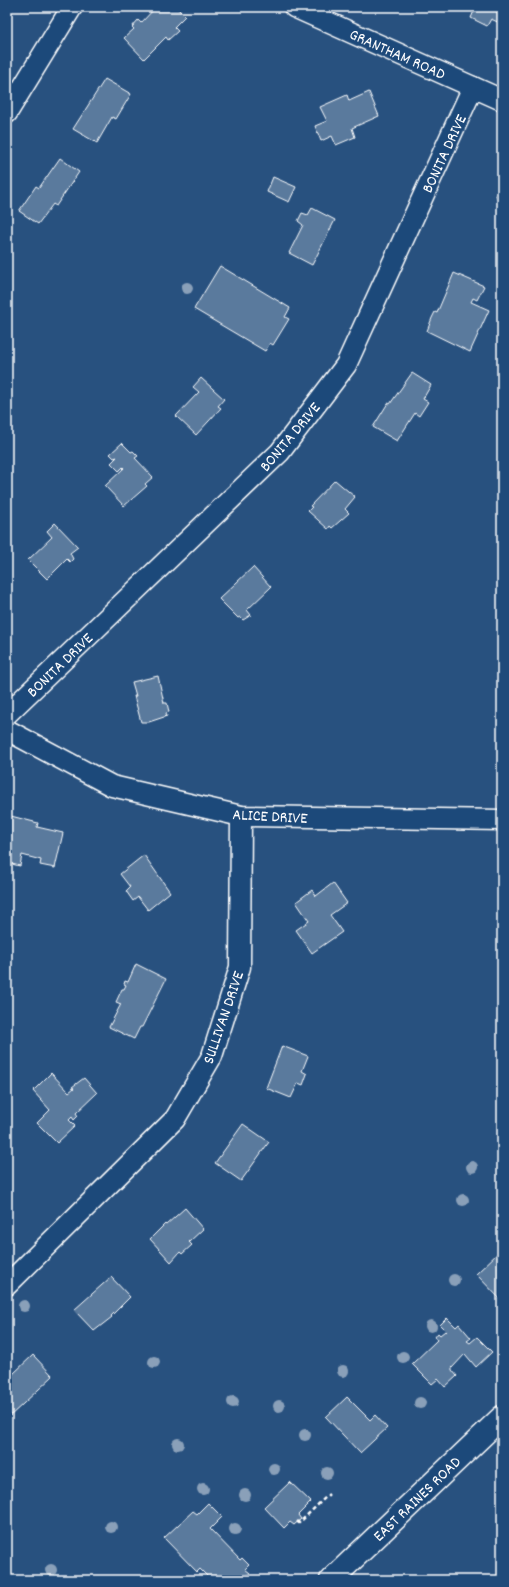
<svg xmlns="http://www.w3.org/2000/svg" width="509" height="1587" viewBox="0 0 509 1587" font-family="Dekko,sans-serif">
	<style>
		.building { fill: #5a7a9d; stroke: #fff }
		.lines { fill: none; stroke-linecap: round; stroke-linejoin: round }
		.street-casing { stroke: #fff; stroke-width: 23 }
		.secondary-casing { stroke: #fff; stroke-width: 25 }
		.path { stroke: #fff; stroke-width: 2.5; stroke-dasharray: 4 3; stroke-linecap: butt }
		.street { stroke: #1f4a7a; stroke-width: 20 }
		.secondary { stroke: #1f4a7a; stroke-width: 22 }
		.tree { fill: #8aa0b9 }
		.labels { text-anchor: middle; stroke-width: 3; stroke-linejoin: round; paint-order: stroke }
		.street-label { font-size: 16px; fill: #fff; stroke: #1f4a7a }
	</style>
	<rect width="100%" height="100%" fill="#28517f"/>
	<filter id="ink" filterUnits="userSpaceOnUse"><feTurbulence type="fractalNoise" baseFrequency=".025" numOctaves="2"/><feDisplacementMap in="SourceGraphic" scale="8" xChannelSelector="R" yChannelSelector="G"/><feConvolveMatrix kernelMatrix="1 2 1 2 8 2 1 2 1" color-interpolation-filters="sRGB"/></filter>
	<g filter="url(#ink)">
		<!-- building -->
		<g class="building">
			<path d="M156,7h20l9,9 -11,11 4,4 -10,9 -2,-3 -22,22 -20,-21 10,-9 -2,-2 6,-7 3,3z"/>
			<path d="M465,7h37v17l-11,-5 -4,7 -16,-8 3,-7z"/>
			<path d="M105,79l26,15 -15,25 -4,-2 -15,26 -24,-14z"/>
			<path d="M369,92l10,24 -27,12 3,9 -19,8 -4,-9 -11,5 -6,-15 12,-5 -7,-14 27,-12 2,6z"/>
			<path d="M60,158l19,14 -23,34 -3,-2 -15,20 -19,-13 17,-25 3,2z"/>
			<path d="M273,177l23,10 -7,15 -22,-10z"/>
			<path d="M502,192v18l-6,-15z"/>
			<path d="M312,208l23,12 -23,45 -23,-12 14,-28 -5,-4 4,-8 6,2z"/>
			<path d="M220,266l70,42 -5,9 4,2 -16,26 -3,-2 -5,8 -71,-42z"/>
			<path d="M454,273l30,13 -7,14 -4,-2 -2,4 18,8 -19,42 -43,-21 5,-13 3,-6 2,1z"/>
			<path d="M412,373l19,12 -8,14 5,3 -9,14 -4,-3 -18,28 -24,-14 15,-24 2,1z"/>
			<path d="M201,378l23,21 -6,7 3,2 -25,27 -20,-19 23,-24 -6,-5z"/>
			<path d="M122,443l9,9 2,-1 5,5 -3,2 18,19 -8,7 2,2 -23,20 -19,-20 19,-18 -1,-1 -4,4 -8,-8 6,-6 -3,1 -4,-4z"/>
			<path d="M335,480l20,17 -10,12 4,4 -17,15 -2,-2 -2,3 -20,-18 4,-4 -2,-1z"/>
			<path d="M55,523l23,24 -8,6 3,6 -3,3 -3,-3 -20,20 -19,-19 24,-23 -5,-6z"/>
			<path d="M253,567l18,20 -24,23 4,5 -8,5 -3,-3 -2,1 -19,-19z"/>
			<path d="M158,676l6,27h3l2,9 -3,1 1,3 -18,6h-8l-7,-26h2l-4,-14z"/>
			<path d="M7,815l31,8 -1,4 26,6 -8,35 -15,-3 1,-5 -19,-5 -2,11 -13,-3z"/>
			<path d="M144,855l26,37 -22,18 -10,-13 -5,4 -7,-10 4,-4 -10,-13z"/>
			<path d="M333,883l14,20 -17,12 12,17 -30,21 -16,-23 13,-9 -13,-19 16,-12 4,6z"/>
			<path d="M136,964l30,15 -24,48h-2l-6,12 -25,-12 12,-23 -5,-2 6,-13h2l2,-4 -2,-1 1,-3 3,1z"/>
			<path d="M282,1046l26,10 -6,15 5,3 -4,11 -5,-2 -7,15 -25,-10z"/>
			<path d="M51,1073l18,19 5,-4 -2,-1 12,-9 13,15 -21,20 2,3 -4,4 -2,-3 -3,3 6,6 -18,17 -20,-20 13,-13 -17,-19z"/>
			<path d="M243,1124l26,18 -28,39 -26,-18z"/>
			<path d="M185,1208l18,21 -14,13 3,3 -10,9 -2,-2 -9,10 -21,-23 15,-15 1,1z"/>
			<path d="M500,1251l2,2v48l-26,-27z"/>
			<path d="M111,1277l19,20 -19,19 1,1 -18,14 -20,-21z"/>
			<path d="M447,1318l9,9 3,-3 12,14 -4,3 3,2 7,-6 15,15 -16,15 -11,-13 -13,14v2l5,6 -12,11 -7,-8 -6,5 -20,-20 25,-24 -2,-3 3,-4 2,2 5,-4 2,1 -7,-7z"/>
			<path d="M33,1355l20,21 -44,41 -2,-1v-41l4,-3 2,2z"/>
			<path d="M347,1397l23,23 5,-5 12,13 -27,25 -34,-36z"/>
			<path d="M290,1482l21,20 -13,13 3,4 -7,6 -4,-3 -6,6 -20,-21z"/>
			<path d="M208,1503l14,14 -12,12 30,31 2,-2 7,7 -4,4 5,4 -8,7h-5l-2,-3 -3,3h-24l1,-2 -9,-9 -3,3 -33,-34 29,-27 4,3z"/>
		</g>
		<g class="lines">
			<!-- street casing -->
			<g class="street-casing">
				<g id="street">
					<path d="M294,7l208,93"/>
					<path d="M7,113l65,-106"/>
					<path d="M7,714l273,-262 66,-87 127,-278"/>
					<path d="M7,730l105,56 129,30 261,4"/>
					<path d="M7,1285l168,-166 37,-63 28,-89 1,-151"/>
				</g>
			</g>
			<!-- secondary casing -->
			<g class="secondary-casing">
				<path id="secondary" d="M331,1580l171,-163"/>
			</g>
			<!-- path -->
			<path class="path" d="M297,1521l2,2 30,-29"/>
			<!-- street -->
			<use href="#street" class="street"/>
			<!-- secondary -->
			<use href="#secondary" class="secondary"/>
		</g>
		<!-- trees -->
		<g class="tree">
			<circle cx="187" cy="288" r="6"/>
			<circle cx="472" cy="1167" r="6"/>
			<circle cx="463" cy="1200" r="6"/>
			<circle cx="454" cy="1280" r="6"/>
			<circle cx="24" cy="1306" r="6"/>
			<circle cx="431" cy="1326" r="6"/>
			<circle cx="403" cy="1357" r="6"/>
			<circle cx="154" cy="1362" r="6"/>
			<circle cx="343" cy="1371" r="6"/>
			<circle cx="233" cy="1402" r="6"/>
			<circle cx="420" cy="1403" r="6"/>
			<circle cx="279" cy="1406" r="6"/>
			<circle cx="305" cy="1435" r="6"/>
			<circle cx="178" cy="1444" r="6"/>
			<circle cx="274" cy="1469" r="6"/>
			<circle cx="327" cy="1473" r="6"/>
			<circle cx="203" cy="1489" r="6"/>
			<circle cx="245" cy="1495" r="6"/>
			<circle cx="111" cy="1527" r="6"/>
			<circle cx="235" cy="1529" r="6"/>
			<circle cx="51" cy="1570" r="6"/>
		</g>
	</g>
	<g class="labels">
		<!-- street labels -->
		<g class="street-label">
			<text transform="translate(398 53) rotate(24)" y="6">GRANTHAM ROAD</text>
			<text transform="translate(443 153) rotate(-65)" y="6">BONITA DRIVE</text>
			<text transform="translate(289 436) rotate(-50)" y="6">BONITA DRIVE</text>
			<text transform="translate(59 664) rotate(-44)" y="6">BONITA DRIVE</text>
			<text transform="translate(270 815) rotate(3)" y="6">ALICE DRIVE</text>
			<text transform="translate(222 1017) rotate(-71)" y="6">SULLIVAN DRIVE</text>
			<text transform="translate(416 1498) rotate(-44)" y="6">EAST RAINES ROAD</text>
		</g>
	</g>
	<!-- margin -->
	<rect width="509" height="1587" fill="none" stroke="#1f4a7a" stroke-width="24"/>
	<rect x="12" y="12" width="485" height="1563" fill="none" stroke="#fff" stroke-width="1.5" filter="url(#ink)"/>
</svg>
